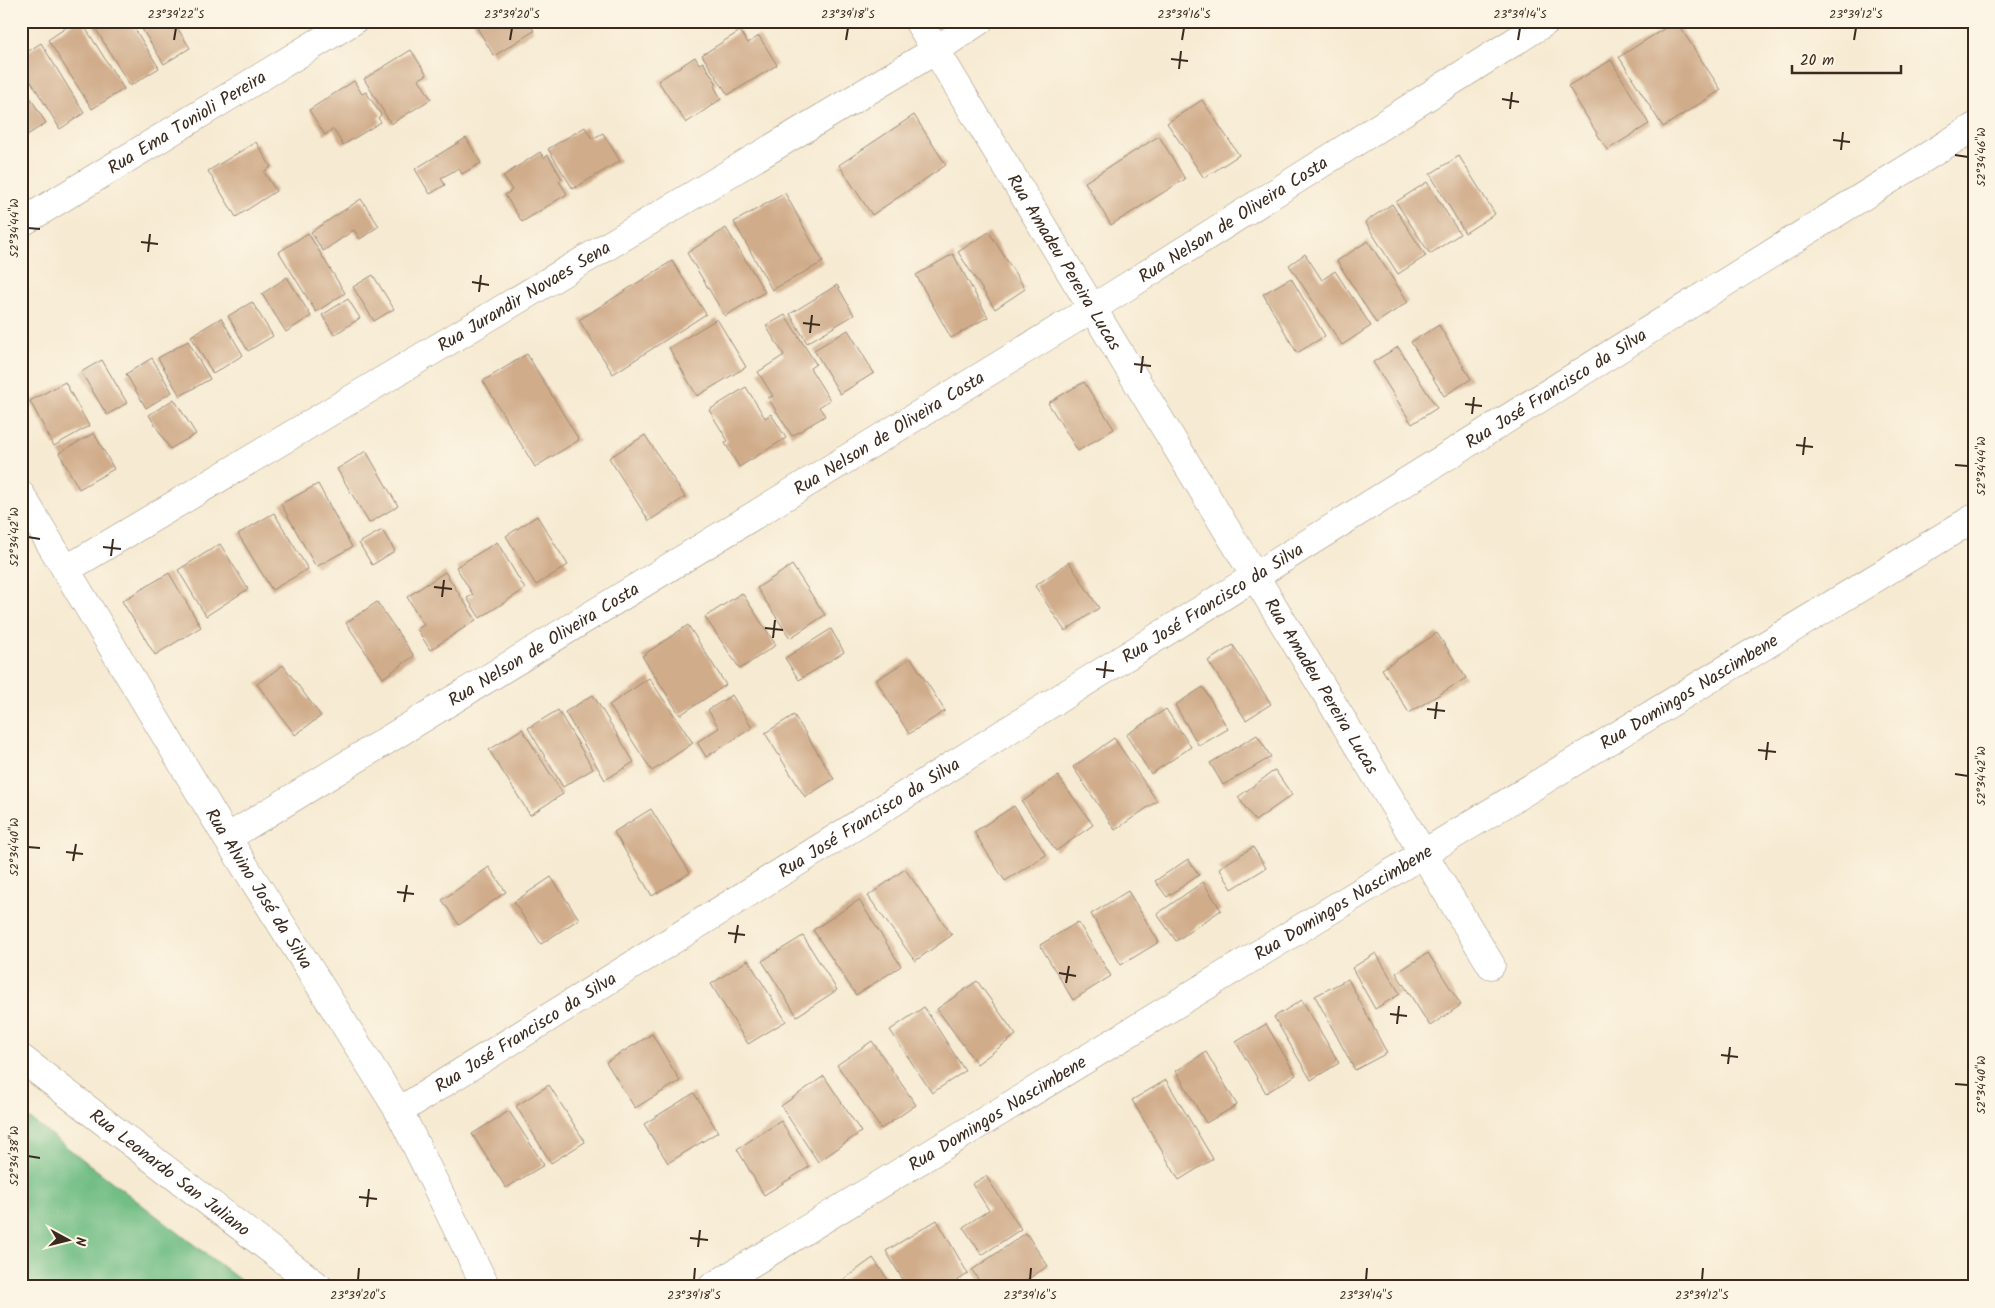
<svg xmlns="http://www.w3.org/2000/svg" width="1995" height="1308" viewBox="0 0 1995 1308" font-family="Kalam,sans-serif">
	<style>
		.forest { fill: #72be85; stroke: #567452 }
		.building { fill: #d0ac8a }
		.lines { fill: none; stroke-linecap: round; stroke-linejoin: round }
		.minor-casing { stroke: #988a78; stroke-width: 29 }
		.minor { stroke: #fff; stroke-width: 28 }
		.ticks { fill: none; stroke: #3b2a1e; stroke-width: 2 }
		.labels { text-anchor: middle; stroke-width: 4; stroke-linejoin: round; paint-order: stroke }
		.street-label { font-size: 18px; fill: #3b2a1e; stroke: #fcf5e5 }
		.neatline { fill: none; stroke: #3b2a1e; stroke-width: 2 }
		.ticks-label { font-size: 12px; text-anchor: middle; fill: #3b2a1e }
	</style>
	<rect width="100%" height="100%" fill="#fcf5e5"/>
	<filter id="ink" filterUnits="userSpaceOnUse"><feTurbulence type="fractalNoise" baseFrequency=".02" numOctaves="2"/><feDisplacementMap in="SourceGraphic" scale="10" xChannelSelector="R" yChannelSelector="G"/><feConvolveMatrix kernelMatrix="1 2 1 2 8 2 1 2 1" color-interpolation-filters="sRGB"/></filter>
	<filter id="wash" filterUnits="userSpaceOnUse"><feTurbulence type="fractalNoise" baseFrequency=".0096" numOctaves="4" result="noise"/><feDisplacementMap in="SourceGraphic" scale="20" xChannelSelector="R" yChannelSelector="G"/><feGaussianBlur stdDeviation="1.12" result="paint"/><feColorMatrix in="noise" values="0 0 0 0 0 0 0 0 0 0 0 0 0 0 0 0 0 1.4 0 .05"/><feComposite in="paint" operator="in"/></filter>
	<g filter="url(#wash)">
		<rect width="100%" height="100%" fill="#f6ead2"/>
		<!-- forest -->
		<path class="forest" d="M21,1112l228,175h-228z"/>
		<g id="blocks">
			<!-- building -->
			<g class="building">
				<path d="M76,21h5l43,68 -32,20 -44,-69z"/>
				<path d="M91,21h39l29,47 -29,18z"/>
				<path d="M137,21h36l17,27 -26,16z"/>
				<path d="M473,21h55l6,10 -40,25z"/>
				<path d="M1676,21l45,69 -58,37 -44,-70z"/>
				<path d="M740,31l8,12 11,-7 18,29 -49,30 -26,-40z"/>
				<path d="M41,43l43,70 -24,16 -39,-64v-9z"/>
				<path d="M411,50l16,25 -8,4 12,20 -40,25 -27,-45z"/>
				<path d="M695,57l4,7 4,-2 14,22 -3,2 7,13 -35,24 -28,-42z"/>
				<path d="M1611,60l38,64 -42,26 -39,-64z"/>
				<path d="M354,81l8,13 4,-2 15,23 -3,3 3,4 -38,23 -10,-16 -8,6 -16,-25z"/>
				<path d="M21,83l25,40 -25,16z"/>
				<path d="M1202,100l37,55 -35,23 -37,-55z"/>
				<path d="M914,115l32,50 -74,50 -33,-50z"/>
				<path d="M585,127l7,12 11,-6 17,28 -47,28 -25,-40z"/>
				<path d="M1159,136l26,43 -74,46 -26,-43z"/>
				<path d="M466,138l15,25 -19,11 -3,-6 -18,10 4,7 -15,9 -15,-25z"/>
				<path d="M256,142l15,25 -7,5 12,19 -40,26 -28,-46z"/>
				<path d="M540,152l4,6 4,-3 14,24 -3,2 8,13 -45,28 -17,-27 7,-5 -9,-14z"/>
				<path d="M1459,156l36,58 -30,19 -35,-59z"/>
				<path d="M1427,182l33,52 -30,20 -34,-52z"/>
				<path d="M785,193l38,69 -51,28 -38,-68z"/>
				<path d="M361,199l18,27 -19,13 -6,-9 -31,21 -12,-19z"/>
				<path d="M1392,204l34,52 -28,18 -33,-52z"/>
				<path d="M726,228l39,64 -40,24 -38,-63z"/>
				<path d="M989,232l36,57 -30,20 -37,-57z"/>
				<path d="M308,233l37,60 -29,19 -37,-60z"/>
				<path d="M1368,241l40,61 -32,21 -39,-62z"/>
				<path d="M953,254l35,63 -37,21 -35,-63z"/>
				<path d="M1305,254l17,26 13,-9 36,55 -29,19 -53,-80z"/>
				<path d="M672,261l34,53 -93,60 -34,-54z"/>
				<path d="M373,275l21,34 -20,12 -21,-34z"/>
				<path d="M287,277l24,39 -25,16 -24,-38z"/>
				<path d="M1291,278l34,58 -28,17 -34,-59z"/>
				<path d="M837,285l17,30 -47,28 -17,-29z"/>
				<path d="M348,299l12,19 -26,17 -12,-20z"/>
				<path d="M252,302l21,34 -25,15 -20,-35z"/>
				<path d="M785,315l31,49 -6,4 20,32 -11,7 6,9 -33,20 -24,-38 5,-2 -15,-24 26,-17 -18,-29z"/>
				<path d="M221,318l22,37 -30,19 -22,-38z"/>
				<path d="M717,319l29,48 -49,29 -28,-48z"/>
				<path d="M1439,325l32,54 -27,17 -33,-54z"/>
				<path d="M848,330l26,43 -34,21 -26,-44z"/>
				<path d="M188,341l22,38 -30,17 -22,-38z"/>
				<path d="M1398,347l39,61 -25,16 -39,-62z"/>
				<path d="M527,354l52,86 -44,27 -52,-86z"/>
				<path d="M152,358l20,34 -26,16 -20,-34z"/>
				<path d="M102,360l25,43 -20,12 -26,-43z"/>
				<path d="M65,382l24,44 -35,20 -24,-45z"/>
				<path d="M1084,382l30,47 -36,22 -30,-48z"/>
				<path d="M746,387l19,31 6,-4 15,24 -47,29 -14,-24 3,-2 -19,-31z"/>
				<path d="M174,399l22,35 -26,15 -21,-34z"/>
				<path d="M94,433l20,36 -35,20 -20,-36z"/>
				<path d="M645,435l40,62 -36,24 -40,-63z"/>
				<path d="M366,451l32,55 -29,17 -32,-54z"/>
				<path d="M318,484l34,63 -36,20 -35,-63z"/>
				<path d="M274,513l34,56 -36,21 -34,-56z"/>
				<path d="M537,516l31,49 -32,20 -30,-49z"/>
				<path d="M382,530l13,21 -23,14 -13,-22z"/>
				<path d="M497,542l28,47 -45,29 -13,-20 6,-3 -17,-28z"/>
				<path d="M220,544l28,45 -42,27 -28,-46z"/>
				<path d="M1069,562l30,46 -34,23 -30,-45z"/>
				<path d="M792,565l33,50 -35,23 -33,-50z"/>
				<path d="M445,572l31,48 -46,30 -13,-21 7,-4 -17,-28z"/>
				<path d="M169,573l32,54 -46,28 -33,-54z"/>
				<path d="M742,593l34,52 -36,24 -35,-52z"/>
				<path d="M377,602l37,54 -31,22 -37,-55z"/>
				<path d="M688,625l38,60 -46,30 -38,-59z"/>
				<path d="M831,629l13,23 -45,28 -14,-22z"/>
				<path d="M1437,633l29,45 -57,35 -27,-44z"/>
				<path d="M1233,645l38,59 -25,16 -38,-59z"/>
				<path d="M911,658l34,53 -36,23 -33,-54z"/>
				<path d="M283,665l38,51 -26,19 -38,-51z"/>
				<path d="M649,678l44,65 -41,28 -43,-66z"/>
				<path d="M1203,687l25,42 -29,17 -24,-41z"/>
				<path d="M593,695l41,67 -29,18 -40,-68z"/>
				<path d="M732,695l20,33 -46,29 -9,-15 22,-14 -11,-18z"/>
				<path d="M1166,709l25,38 -40,27 -25,-39z"/>
				<path d="M558,710l35,59 -30,18 -35,-59z"/>
				<path d="M794,715l40,64 -29,18 -40,-64z"/>
				<path d="M522,729l41,65 -33,21 -41,-65z"/>
				<path d="M1257,735l14,22 -48,28 -13,-22z"/>
				<path d="M1114,738l43,63 -42,29 -42,-63z"/>
				<path d="M1275,770l17,25 -37,26 -17,-24z"/>
				<path d="M1058,776l35,49 -37,26 -34,-49z"/>
				<path d="M1014,806l32,49 -41,26 -31,-49z"/>
				<path d="M651,809l39,64 -38,23 -38,-64z"/>
				<path d="M1253,847l13,21 -34,21 -13,-21z"/>
				<path d="M1188,859l11,16 -32,22 -12,-16z"/>
				<path d="M489,867l17,25 -47,33 -17,-25z"/>
				<path d="M905,869l47,66 -37,26 -47,-65z"/>
				<path d="M551,877l28,42 -38,25 -27,-42z"/>
				<path d="M1203,882l18,28 -45,31 -19,-27z"/>
				<path d="M1128,891l31,51 -38,23 -30,-51z"/>
				<path d="M859,900l42,66 -45,29 -43,-65z"/>
				<path d="M1078,922l33,54 -38,24 -33,-55z"/>
				<path d="M803,936l34,54 -40,26 -35,-55z"/>
				<path d="M1376,953l24,41 -25,15 -23,-41z"/>
				<path d="M1428,953l33,52 -31,21 -34,-53z"/>
				<path d="M748,960l38,61 -38,23 -37,-60z"/>
				<path d="M1348,979l39,74 -32,17 -40,-74z"/>
				<path d="M977,981l39,54 -39,29 -40,-55z"/>
				<path d="M1302,1000l37,63 -28,17 -37,-63z"/>
				<path d="M924,1007l41,64 -33,22 -42,-63z"/>
				<path d="M1266,1024l30,51 -30,18 -30,-51z"/>
				<path d="M652,1034l28,47 -45,27 -29,-46z"/>
				<path d="M872,1041l44,64 -35,24 -44,-64z"/>
				<path d="M1206,1052l31,53 -31,18 -30,-52z"/>
				<path d="M824,1076l37,56 -43,30 -37,-56z"/>
				<path d="M1166,1080l47,79 -34,21 -47,-80z"/>
				<path d="M549,1085l36,57 -34,21 -35,-57z"/>
				<path d="M694,1093l24,39 -50,31 -24,-39z"/>
				<path d="M509,1111l35,54 -38,23 -34,-54z"/>
				<path d="M781,1121l28,46 -45,28 -27,-46z"/>
				<path d="M986,1176l35,53 -39,26 -19,-28 26,-17 -17,-26z"/>
				<path d="M937,1220l31,54 -21,13h-40l-21,-36z"/>
				<path d="M1026,1233l22,33 -32,21h-33l-11,-17z"/>
				<path d="M873,1258l20,29h-60z"/>
			</g>
		</g>
	</g>
	<g filter="url(#ink)">
		<use href="#blocks" fill-opacity="0" stroke="#988a78" stroke-width="1"/>
		<g class="lines">
			<!-- minor casing -->
			<g class="minor-casing">
				<g id="minor">
					<path id="s1" d="M918,21l573,944"/>
					<path id="s2" d="M21,223l332,-202"/>
					<path id="s3" d="M21,495l206,343 172,273 87,176"/>
					<path id="s4" d="M67,569l869,-519 43,-29"/>
					<path id="s5" d="M227,838l866,-530 454,-287"/>
					<path id="s6" d="M21,1058l298,229"/>
					<path id="s7" d="M399,1111l1575,-984"/>
					<path id="s8" d="M712,1287l1262,-769"/>
				</g>
			</g>
			<!-- minor -->
			<use href="#minor" class="minor"/>
		</g>
	</g>
	<!-- ticks -->
	<path class="ticks" d="M174,40l2,-12M510,40l2,-12M846,40l2,-12M1182,40l2,-12M1518,40l2,-12M1854,40l2,-12M1171,59l17,2M1179,69l2,-18M1502,99l17,3M1510,109l2,-17M1833,140l17,2M1841,150l2,-18M1955,155l13,2M28,228l12,1M141,242l17,2M148,252l2,-18M472,282l17,3M479,292l2,-17M803,323l17,2M810,333l2,-18M1134,364l17,2M1141,373l2,-17M1465,404l17,2M1472,414l2,-17M1796,445l17,2M1803,455l2,-18M1955,465l13,1M28,537l12,2M103,547l18,2M111,556l2,-17M434,587l18,2M442,597l2,-17M765,628l18,2M773,638l2,-18M1096,669l18,2M1104,678l2,-17M1427,709l18,2M1435,719l2,-17M1758,750l18,2M1766,760l2,-18M1955,774l13,2M28,847l12,1M66,852l17,2M73,861l3,-17M397,892l17,2M404,902l3,-17M728,933l17,2M735,943l3,-18M1059,973l17,3M1066,983l3,-17M1390,1014l17,2M1397,1024l2,-18M1721,1055l17,2M1728,1064l2,-17M1955,1084l13,1M28,1156l12,2M359,1197l18,2M367,1207l2,-18M690,1238l18,2M698,1247l2,-17M358,1280l1,-12M694,1280l1,-12M1030,1280l1,-12M1366,1280l1,-12M1702,1280l1,-12"/>
	<g class="labels">
		<!-- street labels -->
		<g class="street-label">
			<text dy="6" stroke="none"><textPath href="#s2" startOffset="194">Rua Ema Tonioli Pereira</textPath></text>
			<text dy="6" stroke="none"><textPath href="#s5" startOffset="1181">Rua Nelson de Oliveira Costa</textPath></text>
			<text dy="6" stroke="none"><textPath href="#s1" startOffset="282">Rua Amadeu Pereira Lucas</textPath></text>
			<text dy="6" stroke="none"><textPath href="#s4" startOffset="532">Rua Jurandir Novaes Sena</textPath></text>
			<text dy="6" stroke="none"><textPath href="#s7" startOffset="1364">Rua José Francisco da Silva</textPath></text>
			<text dy="6" stroke="none"><textPath href="#s5" startOffset="776">Rua Nelson de Oliveira Costa</textPath></text>
			<text dy="6" stroke="none"><textPath href="#s7" startOffset="959">Rua José Francisco da Silva</textPath></text>
			<text dy="6" stroke="none"><textPath href="#s5" startOffset="371">Rua Nelson de Oliveira Costa</textPath></text>
			<text dy="6" stroke="none"><textPath href="#s1" startOffset="778">Rua Amadeu Pereira Lucas</textPath></text>
			<text dy="6" stroke="none"><textPath href="#s8" startOffset="1144">Rua Domingos Nascimbene</textPath></text>
			<text dy="6" stroke="none"><textPath href="#s7" startOffset="554">Rua José Francisco da Silva</textPath></text>
			<text dy="6" stroke="none"><textPath href="#s3" startOffset="460">Rua Alvino José da Silva</textPath></text>
			<text dy="6" stroke="none"><textPath href="#s8" startOffset="739">Rua Domingos Nascimbene</textPath></text>
			<text dy="6" stroke="none"><textPath href="#s7" startOffset="149">Rua José Francisco da Silva</textPath></text>
			<text dy="6" stroke="none"><textPath href="#s8" startOffset="334">Rua Domingos Nascimbene</textPath></text>
			<text dy="6" stroke="none"><textPath href="#s6" startOffset="188">Rua Leonardo San Juliano</textPath></text>
		</g>
	</g>
	<!-- margin -->
	<rect width="1995" height="1308" fill="none" stroke="#fcf5e5" stroke-width="55"/>
	<!-- north arrow -->
	<g transform="translate(68 1240) rotate(97)" stroke="#fcf5e5" stroke-width="4" paint-order="stroke">
	<path d="M0-4L9 19L0 12L-9 19Z" fill="#3b2a1e"/>
	<text y="-8" font-size="14" font-weight="bold" text-anchor="middle" fill="#3b2a1e">N</text>
	</g>
	<!-- scale -->
	<path d="M1792 65v8h109v-8" fill="none" stroke="#3b2a1e" stroke-width="2.5"/>
	<text x="1800" y="65" font-size="15" fill="#3b2a1e" stroke="#fcf5e5" stroke-width="4" paint-order="stroke">20 m</text>
	<rect x="28" y="28" width="1940" height="1252" class="neatline"/>
	<g class="ticks-label">
		<text x="176" y="18">23°39'22"S</text>
		<text x="512" y="18">23°39'20"S</text>
		<text x="848" y="18">23°39'18"S</text>
		<text x="1184" y="18">23°39'16"S</text>
		<text x="1520" y="18">23°39'14"S</text>
		<text x="1856" y="18">23°39'12"S</text>
		<text transform="translate(1981 157) rotate(-90)" y="4">52°34'46"W</text>
		<text transform="translate(14 228) rotate(-90)" y="4">52°34'44"W</text>
		<text transform="translate(1981 466) rotate(-90)" y="4">52°34'44"W</text>
		<text transform="translate(14 537) rotate(-90)" y="4">52°34'42"W</text>
		<text transform="translate(1981 776) rotate(-90)" y="4">52°34'42"W</text>
		<text transform="translate(14 847) rotate(-90)" y="4">52°34'40"W</text>
		<text transform="translate(1981 1085) rotate(-90)" y="4">52°34'40"W</text>
		<text transform="translate(14 1156) rotate(-90)" y="4">52°34'38"W</text>
		<text x="358" y="1299">23°39'20"S</text>
		<text x="694" y="1299">23°39'18"S</text>
		<text x="1030" y="1299">23°39'16"S</text>
		<text x="1366" y="1299">23°39'14"S</text>
		<text x="1702" y="1299">23°39'12"S</text>
	</g>
</svg>
